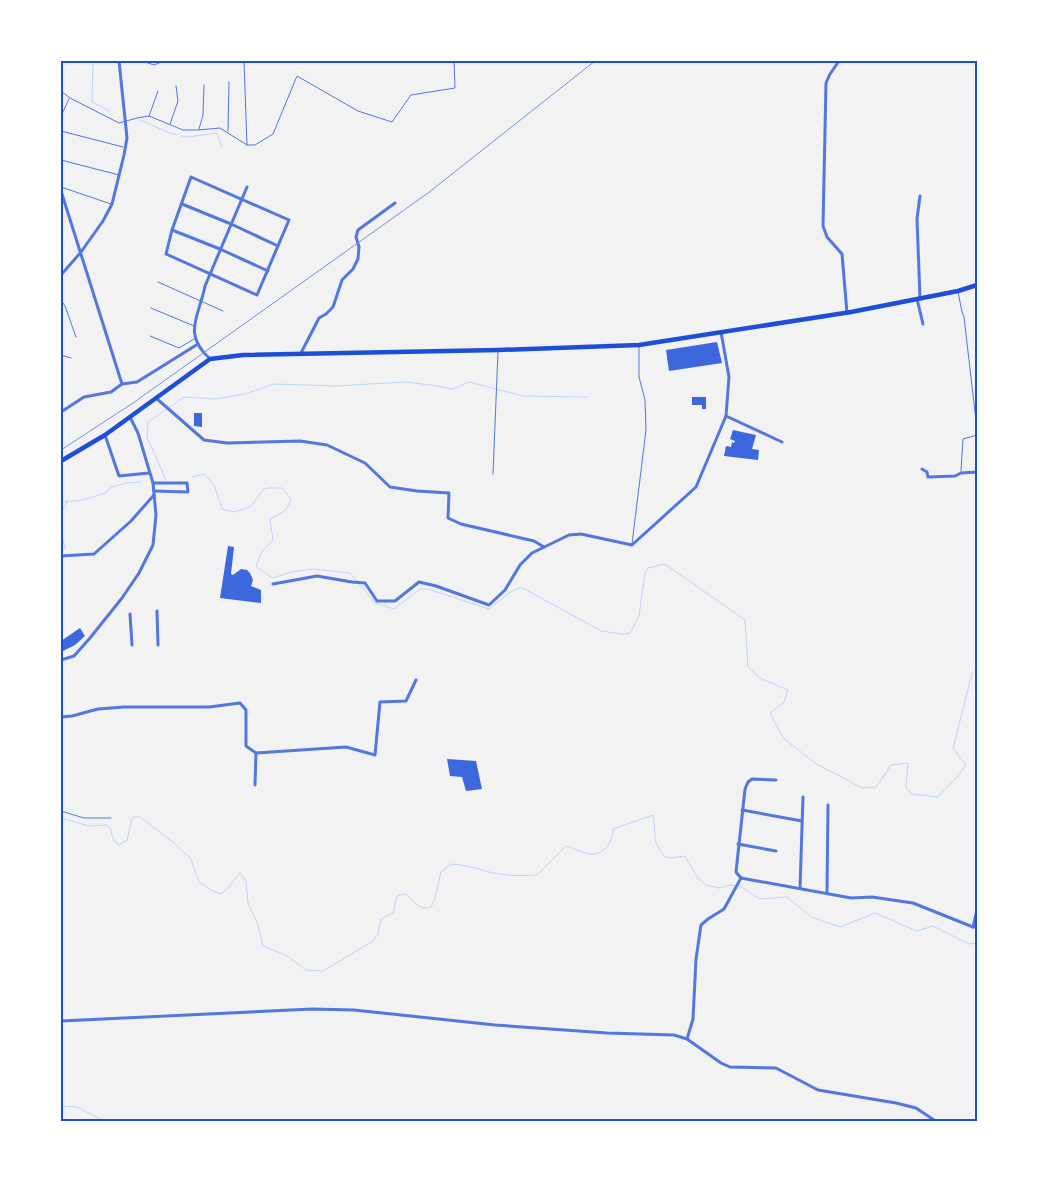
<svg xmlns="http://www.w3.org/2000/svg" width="1038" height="1183" viewBox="0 0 1038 1183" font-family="Quicksand,sans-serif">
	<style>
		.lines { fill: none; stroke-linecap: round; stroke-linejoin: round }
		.stream { stroke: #bfd3fe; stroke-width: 1 }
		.building { fill: #3d67dc }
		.service { stroke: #5277de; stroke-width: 1 }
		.minor { stroke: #5277de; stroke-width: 3 }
		.secondary { stroke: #1d4ed8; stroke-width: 4.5 }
		.rail { stroke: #7290e2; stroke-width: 1 }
		.neatline { fill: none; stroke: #1d4ed8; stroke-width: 2 }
	</style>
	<rect width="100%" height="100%" fill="#f2f2f2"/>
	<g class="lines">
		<!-- stream -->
		<g class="stream">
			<path d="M93,61l-1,41 18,9"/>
			<path d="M140,120l30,13 7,2"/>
			<path d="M182,136l5,1 30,-4 5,14"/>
			<path d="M192,477l12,-3 10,11 8,24 13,3 16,-6 13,-17 3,-1h15l9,11 -5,11 -16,9 3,21 -11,12 -6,14 16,12 20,-6 20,-3 38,4 7,8"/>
			<path d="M166,480l-19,-43 1,-15 36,-25 31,2 30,-5 29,-10 61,2 70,-4 26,3 21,4 17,-7 54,14 65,1"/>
			<path d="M61,502l22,-2 22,-7 7,-6 14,-4 15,-1"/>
			<path d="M61,513l7,-13"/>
			<path d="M61,530l4,19"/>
			<path d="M359,584l16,19 19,6 26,-20h8l61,20 20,-16 12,-6 80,44 21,3 8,-1 9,-17 6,-43 3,-5 17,-4 80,56 3,47 12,11 28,12 -4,12 -14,11 13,25 32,25 47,25 14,-1 15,-22 17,-2 -2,24 6,7 26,3 18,-19 10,-13 -13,-17 19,-74 5,-5"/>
			<path d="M61,818l28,8 18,-1 4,4c1,8 2,12 8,16l8,-5 5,-22 3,-1h5l34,26 17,16 8,23 14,9 8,3 7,-6 12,-15 6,9 2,21 9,19 6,24 24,10 19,14 17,1 50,-30 5,-7 3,-15 12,-6 4,-17 7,-2c10,5 13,17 27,13l4,-8 6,-27 10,-8c14,1 25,4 38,8 16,4 32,4 48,3l29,-29c7,2 15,6 23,8 15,2 24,-12 24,-25l40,-14c4,21 -3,23 12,42l6,1 14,-2 12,21 9,8 13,3 12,-3 9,1 20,13 27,-2 24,20 29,10 35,-14 42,18 16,-5 36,18 8,-1"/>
			<path d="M61,1106l16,1 29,15"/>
		</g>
	</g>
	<!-- building -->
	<g class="building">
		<path d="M717,342l5,21 -53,8 -3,-21z"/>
		<path d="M692,397h14v12h-4v-4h-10z"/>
		<path d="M194,413h8v14l-8,-1z"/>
		<path d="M733,430l23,5 -4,14 7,1 -1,10 -34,-4 2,-10 5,1 1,-5 2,1 1,-2 -5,-2z"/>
		<path d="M228,546l6,1 -3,27 2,1 8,-6 6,1 3,3 3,7 -2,6 10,4v13l-41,-5z"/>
		<path d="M80,628l5,8 -10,9 -14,7v-11z"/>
		<path d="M447,759l29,2 6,28 -16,2 -4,-14 -12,-1z"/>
	</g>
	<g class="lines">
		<!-- service -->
		<g class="service">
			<path d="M142,61l12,4 10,-4"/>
			<path d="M244,61l3,84"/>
			<path d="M61,91l9,7 49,25 18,-5 12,-2 34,14h15l22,-2 27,17h8l18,-11 24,-58 61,35 34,11 19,-27 44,-7 -1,-27"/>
			<path d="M61,116l8,-17"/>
			<path d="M149,116l9,-25"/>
			<path d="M170,124l8,-23 -2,-15"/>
			<path d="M199,129l4,-14 1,-30"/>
			<path d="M61,131l62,16"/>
			<path d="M228,131l1,-49"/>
			<path d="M61,160l58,15"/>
			<path d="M61,187l50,17"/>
			<path d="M158,282l65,29"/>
			<path d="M958,292l4,20 2,5 13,112"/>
			<path d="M61,300l4,6 11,31"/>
			<path d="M151,308l43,18"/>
			<path d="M150,336l29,12 15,-9"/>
			<path d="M61,355l10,3"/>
			<path d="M961,471l2,-32 14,-4"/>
			<path d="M493,474l5,-123"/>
			<path d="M632,544l14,-114 -1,-30 -6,-23v-30"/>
			<path d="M61,811l23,7h27"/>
		</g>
		<!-- minor -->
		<g class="minor">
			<path d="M839,61l-9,13 -4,9 -3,143 4,11 15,17 5,59"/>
			<path d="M191,177l98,43 -32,75 -91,-41 6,-24z"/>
			<path d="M61,191l61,193"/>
			<path d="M182,204l49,20 47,22"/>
			<path d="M172,230l48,19 48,22"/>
			<path d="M61,275l20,-23 22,-31 9,-17 12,-49 3,-17 -8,-77"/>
			<path d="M920,298l-3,-79 3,-23"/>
			<path d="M917,299l6,25"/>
			<path d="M301,353l18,-35 7,-4 7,-7 9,-27 11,-11 5,-10 1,-12 -3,-10 2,-7 37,-27"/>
			<path d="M210,359c-28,-26 -11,-42 -5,-73l42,-99"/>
			<path d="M156,398l48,42 23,3 73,-2 27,4 38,18 25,24 27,4 32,2 -1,25 13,6 73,17 10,6"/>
			<path d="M61,412l23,-15 27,-5 11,-8 15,-2 61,-38"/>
			<path d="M726,416l56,26"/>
			<path d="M105,435l14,41 30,-3"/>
			<path d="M922,469l5,3 1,5 27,-1 6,-3 16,-1"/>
			<path d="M153,483h34l1,9 -34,-1"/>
			<path d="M61,556l33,-2 37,-33 23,-26"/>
			<path d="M273,584l44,-8 35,6 13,1 12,18h18l24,-19 17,4 53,19 16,-15 15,-25 12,-12 37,-18 12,-1 51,11 64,-58 30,-71 3,-39 -8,-45"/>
			<path d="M157,611l1,34"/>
			<path d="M130,614l2,31"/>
			<path d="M61,660l13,-4 16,-18 32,-40 17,-25 14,-28 3,-30 -3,-32 -15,-50 -8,-16"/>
			<path d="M61,717l11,-1 26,-7 26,-2h85l31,-4 6,7v36l10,7 90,-6 29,8 5,-53 26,-1 10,-21"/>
			<path d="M61,779v7"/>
			<path d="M255,785l1,-32"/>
			<path d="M742,810l60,11"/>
			<path d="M738,844l38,7"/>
			<path d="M741,878l-5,-6 9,-83 3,-7 4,-3 24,1"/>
			<path d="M800,888l3,-91"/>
			<path d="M827,892l1,-87"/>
			<path d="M973,927l4,-17"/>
			<path d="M61,1021l251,-12 42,1 141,15 112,8 67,2 13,4 34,24 9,4 46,1 42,22 78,13 20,5 21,14"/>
			<path d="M687,1039l6,-20 3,-60 5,-34 7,-6 16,-10 17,-31 110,20 21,-1 41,6 60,24h4"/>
		</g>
		<!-- secondary -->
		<path class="secondary" d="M61,461l44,-26 105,-76 33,-4 255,-5 141,-5 212,-33 107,-21 19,-6"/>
		<!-- rail -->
		<path class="rail" d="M61,450l72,-47 295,-210 167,-132"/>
	</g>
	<!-- border -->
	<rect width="1038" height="1183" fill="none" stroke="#ffffff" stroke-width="125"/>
	<rect x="62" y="62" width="914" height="1058" class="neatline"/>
</svg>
